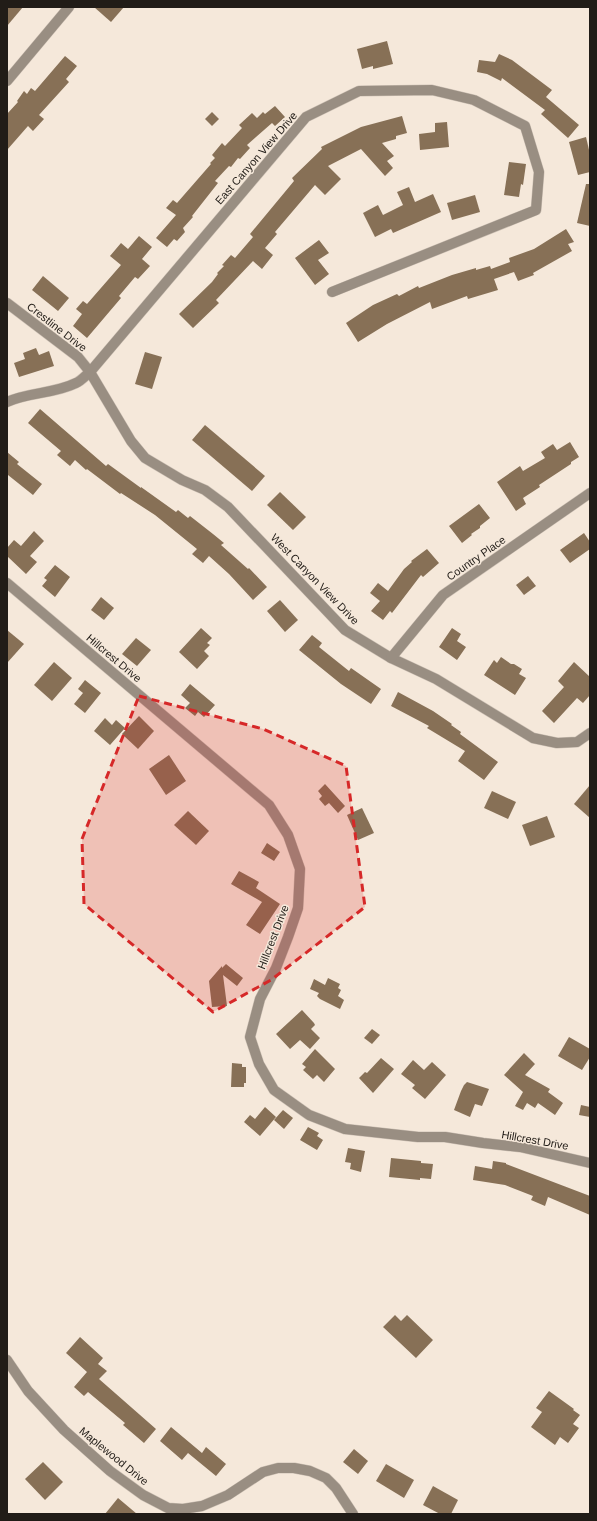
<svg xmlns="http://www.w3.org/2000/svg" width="597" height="1521" viewBox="0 0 597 1521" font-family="Helvetica,sans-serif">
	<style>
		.building { fill: #877056 }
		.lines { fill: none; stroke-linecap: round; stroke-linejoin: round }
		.minor-casing { stroke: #cfc3b7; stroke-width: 11 }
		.minor { stroke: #998e82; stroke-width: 10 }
		.marked { fill: #d62828; fill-opacity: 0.2; stroke: #d62828; stroke-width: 3; stroke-dasharray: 8 5; stroke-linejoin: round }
		.labels { text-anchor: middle; stroke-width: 3; stroke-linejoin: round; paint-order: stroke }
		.street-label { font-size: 11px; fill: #211c17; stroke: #f5e8da }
	</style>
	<rect width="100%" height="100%" fill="#f5e8da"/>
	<!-- building -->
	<g class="building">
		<path d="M7,7h16l-16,19z"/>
		<path d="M94,7h30l-13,15z"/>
		<path d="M387,41l6,23 -20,5v-3l-11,3 -5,-20z"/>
		<path d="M499,54l13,6 40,30 -6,7 33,28 -11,13 -27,-24 4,-4 -43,-32 -1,3 -14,-7 -10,-2 2,-12 16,2z"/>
		<path d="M65,56l12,10 -11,13 3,3 -30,33 5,4 -11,12 -5,-5 -21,24v-36l11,-12 -1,-1 7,-10 3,3 4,-6 4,3z"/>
		<path d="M275,106l10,11 -10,9 -3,-3 -25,22 3,3 -10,11 -2,-1 -7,9 -2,-1 -14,15 3,2 -26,33 1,1 -10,11 2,4 -8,9 -3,-2 -7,8 -11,-9 20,-23 -10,-7 7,-8 4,3 34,-39 -1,-1 5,-5 -3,-3 10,-12 3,3 17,-18 -3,-3 13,-12 5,5 6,-6 2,2z"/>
		<path d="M212,112l7,7 -7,7 -7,-7z"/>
		<path d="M402,116l5,17 -11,3v3l-14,4 12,13 -7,5 6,7 -8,8 -24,-27 -33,17 13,13 -16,16 -10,-10 -40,47 2,2 -12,14 8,7 -11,14 -9,-8 -37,39 3,3 -26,25 -14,-14 33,-32 6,-8 -1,-1 7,-7 -2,-1 9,-10 4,3 18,-21 -3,-3 44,-53 -2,-3 30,-29 -1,-2 40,-20z"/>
		<path d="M447,122l2,25 -29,3 -1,-16 16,-2v-9z"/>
		<path d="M586,137l4,17v18l-12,3 -9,-33z"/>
		<path d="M509,162l17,2 -3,21 -2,-1 -2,13 -15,-2z"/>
		<path d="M586,184h4v42l-13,-3z"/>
		<path d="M409,187l6,15 18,-8 8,18 -48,21 -2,-4 -16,8 -12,-24 15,-8 5,10 20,-10 -6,-13z"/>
		<path d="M475,195l5,17 -28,8 -5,-17z"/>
		<path d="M566,229l8,13 -6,2 4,7 -39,22 1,2 -16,6 -4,-9 -20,7 4,11 -30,9 -1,-3 -35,13 -2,-7 -43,22 -29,18 -12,-19 27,-18 24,-11 2,2 19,-10 1,2 33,-13 24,-7v2l14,-4 1,3 19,-7 -1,-4 25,-9z"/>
		<path d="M139,236l13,11 -10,12 8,7 -12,13 -3,-2 -16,19 2,2 -34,40 -14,-12 9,-12 -6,-5 7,-8 4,3 34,-39 -11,-9 11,-13 7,6z"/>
		<path d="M319,240l10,13 -11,7 11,14 -14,11 -20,-27z"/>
		<path d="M43,276l26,22 -11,13 -26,-21z"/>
		<path d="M36,348l3,7 10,-4 5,15 -35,11 -5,-14 11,-4 -2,-6z"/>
		<path d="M145,352l17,5 -10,32 -17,-5z"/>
		<path d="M40,409l66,57 2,-2 33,24v-1l35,25 2,-2 10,8 2,-2 23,18 11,9 -3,2 27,24 1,-1 18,19 -14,13 -24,-26 -20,-18 -6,7 -11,-9 5,-5 -42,-34 -34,-22 -1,1 -33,-25 -1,1 -11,-10 -5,6 -13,-11 4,-4 -33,-28z"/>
		<path d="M205,425l60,51 -13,15 -60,-51z"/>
		<path d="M570,442l9,15 -8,5v2l-32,21 1,2 -17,11 3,6 -10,7 -19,-29 23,-16 3,5 22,-13 -4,-6 12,-8 4,6z"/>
		<path d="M7,452l12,10 -2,2 25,20 -9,11 -25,-20 -1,1z"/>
		<path d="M280,492l26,25 -13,13 -26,-25z"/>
		<path d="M479,504l11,14 -10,8v2l-9,6 1,1 -10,8 -13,-17z"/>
		<path d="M34,531l10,10 -14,15 7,6 -11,12 -19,-18v-8l7,-8 7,6z"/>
		<path d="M584,533l6,9v7l-20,14 -10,-13z"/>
		<path d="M427,549l12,14 -16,14 -2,-2 -29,38 -2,-2 -7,9 -12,-9 9,-10 -10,-8 8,-10 10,8 16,-22 8,-7 -1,-1z"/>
		<path d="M55,565l15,12 -15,20 -13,-11 5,-6 -3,-2z"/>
		<path d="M528,576l8,10 -12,9 -8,-10z"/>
		<path d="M101,597l13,11 -10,12 -13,-10z"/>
		<path d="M280,600l18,20 -13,12 -18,-21z"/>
		<path d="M201,628l11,10 -5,5 3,2 -6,6 5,5 -12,13 -18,-17z"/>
		<path d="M452,628l9,6 -4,7 9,6 -9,13 -18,-13z"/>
		<path d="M7,630l17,14 -17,19z"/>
		<path d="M312,635l10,8 -3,4 30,24 2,-3 30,21 -10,15 -30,-20 -42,-34z"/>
		<path d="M136,638l15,12 -14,16 -15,-12z"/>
		<path d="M501,657l10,7h3l8,5 -3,5 7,4 -11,17 -31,-20 10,-15 3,3z"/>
		<path d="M54,662l18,16 -20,23 -18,-16z"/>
		<path d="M574,662l16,15v18l-7,8 -6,-5 -23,25 -12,-12 22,-24 -6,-6z"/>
		<path d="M85,680l16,13 -16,20 -11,-9 9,-11 -5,-4z"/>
		<path d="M190,684l25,21 -11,12 -6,-5 -3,4 -10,-8 5,-5 -9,-8z"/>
		<path d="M398,692l35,19 19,13 -1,1 10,7 -1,2 38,28 -14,18 -26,-19 7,-10 -38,-23 2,-2 -38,-20z"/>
		<path d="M139,716l15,15 -16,18 -16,-15z"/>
		<path d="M105,718l7,7 4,-5 9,8 -15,17 -16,-14z"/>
		<path d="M169,755l17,26 -20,14 -17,-26z"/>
		<path d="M325,784l20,22 -7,7 -9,-10 -4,3 -6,-7 3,-3 -4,-5z"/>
		<path d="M590,785v33l-16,-14z"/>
		<path d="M492,791l24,11 -8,17 -24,-11z"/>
		<path d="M362,808l12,25 -16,7 -11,-25z"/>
		<path d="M188,811l21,20 -13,14 -22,-20z"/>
		<path d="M547,816l8,21 -25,9 -8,-21z"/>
		<path d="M267,843l13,9 -6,9 -13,-8z"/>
		<path d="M239,871l20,11 -3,6 24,16 -20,30 -14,-9 16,-23 -31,-18z"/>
		<path d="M226,964l17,14 -6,8 -14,-11 4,31 -15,1 -3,-26 13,-15v2z"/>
		<path d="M328,978l12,6 -2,4 3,2 -3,6 6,4 -4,9 -20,-10 -3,-3 2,-3 -9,-4 4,-10 11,6z"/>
		<path d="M302,1010l12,13 1,2 -4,4 9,9 -10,11 -10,-9 -10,9 -14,-15z"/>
		<path d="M372,1029l8,6 -8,9 -8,-6z"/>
		<path d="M569,1037l21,12v8l-8,13 -24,-14z"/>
		<path d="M315,1049l20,20 -11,13 -7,-7 -4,4 -10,-9 3,-3 -4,-3z"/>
		<path d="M524,1053l11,11 -10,11 25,14 -2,3 15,11 -8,12 -17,-12 -3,5 -8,-5 -4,7 -8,-4 8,-14 -19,-17z"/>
		<path d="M381,1058l13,11 -21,24 -14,-15 6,-6 2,1z"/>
		<path d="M413,1060l11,10 8,-8 14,13 -21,24 -13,-11 3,-3 -14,-11z"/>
		<path d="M232,1063l10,1v3h4v16h-2v4h-13z"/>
		<path d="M467,1082l22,7 -7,17 -7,-2 -5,13 -16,-7 7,-19 3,-6z"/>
		<path d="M581,1105l9,2v10l-11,-2z"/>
		<path d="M265,1107l11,10 -16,19 -16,-14 6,-7 5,4z"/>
		<path d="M283,1110l10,8 -9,11 -10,-9z"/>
		<path d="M308,1127l11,6 -2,3 6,4 -6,10 -17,-10z"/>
		<path d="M348,1148l17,3 -4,21 -11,-3 1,-6 -6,-1z"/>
		<path d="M391,1158l30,3v2l12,1 -2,15 -11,-1v2l-31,-3z"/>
		<path d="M493,1161l13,2v1l84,32v19l-42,-18 -3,9 -14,-6 2,-4 -28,-11 -32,-5 2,-14 17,3z"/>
		<path d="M395,1315l6,6 6,-6 26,25 -17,18 -33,-31z"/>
		<path d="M80,1337l23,21 -5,6 9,7 -8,8 57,50 -12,14 -21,-18 2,-2 -37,-31 -4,4 -10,-9 13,-15 -21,-19z"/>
		<path d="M549,1391l25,18 -1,1 7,5 -7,9 6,4 -11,15 -8,-6 -5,8 -24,-18 11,-15 -6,-4z"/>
		<path d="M171,1427l31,26 4,-6 20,17 -10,12 -28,-23 -6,7 -22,-19z"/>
		<path d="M354,1449l14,12 -10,13 -15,-12z"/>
		<path d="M43,1462l20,20 -18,18 -20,-21z"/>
		<path d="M386,1464l28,16 -10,18 -28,-17z"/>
		<path d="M433,1486l25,14 -7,14h-11l-17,-9z"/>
		<path d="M118,1498l19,16h-32z"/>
	</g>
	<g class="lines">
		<!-- minor casing -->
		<g class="minor-casing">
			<g id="minor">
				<path d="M7,81l62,-74"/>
				<path d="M7,303l71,54 12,15 41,69 14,17 37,22 23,10 23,17 117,123 46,28 45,21 97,59 24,5 20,-1 13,-9"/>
				<path d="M7,402c21,-10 47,-8 69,-19 5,-2 10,-8 14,-11l216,-255 53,-26 73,-1 42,10 51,26 14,46 -3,38 -204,82"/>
				<path d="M7,583l262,222 19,30 12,34 -2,39 -10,29 -12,31 -16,31 -10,38 9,27 15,26 35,25 36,14 73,8h27l38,6 37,4 70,16"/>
				<path d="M391,658l52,-63 147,-102"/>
				<path d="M7,1360l21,31 36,39 46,41 33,24 25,13 15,1 19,-3 26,-11 35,-23 15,-4h16l16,3 16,7 10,10 17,26"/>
			</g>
		</g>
		<!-- minor -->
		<use href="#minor" class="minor"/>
	</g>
	<!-- marked area -->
	<path class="marked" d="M139,696l124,33 83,37 19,141 -94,73 -58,32 -129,-108 -2,-65z"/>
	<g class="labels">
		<!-- street labels -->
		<g class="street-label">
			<text transform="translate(256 158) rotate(-49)" y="4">East Canyon View Drive</text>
			<text transform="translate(57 327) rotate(38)" y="4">Crestline Drive</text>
			<text transform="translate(476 558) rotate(-35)" y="4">Country Place</text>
			<text transform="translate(315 579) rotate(46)" y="4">West Canyon View Drive</text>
			<text transform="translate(114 658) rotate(40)" y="4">Hillcrest Drive</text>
			<text transform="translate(273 937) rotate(-69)" y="4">Hillcrest Drive</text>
			<text transform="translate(535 1140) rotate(10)" y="4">Hillcrest Drive</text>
			<text transform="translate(114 1456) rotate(39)" y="4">Maplewood Drive</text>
		</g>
	</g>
	<!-- border -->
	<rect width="597" height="1521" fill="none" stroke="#211c17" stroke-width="16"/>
</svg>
